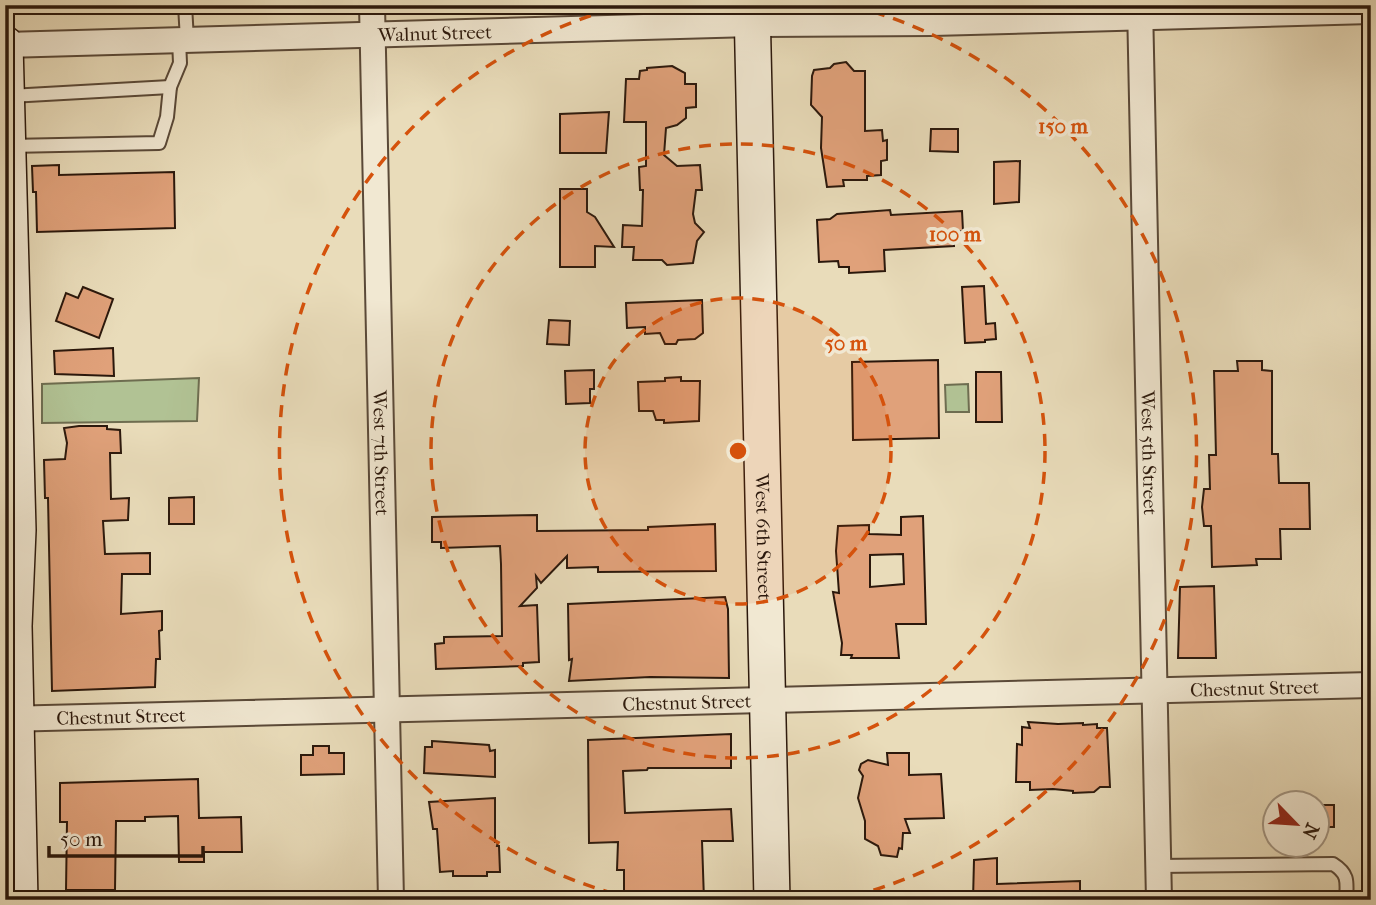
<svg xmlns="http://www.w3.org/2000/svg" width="1376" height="905" viewBox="0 0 1376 905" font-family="'IM FELL French Canon',serif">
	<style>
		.green { fill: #b1c294; stroke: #6e6d50; stroke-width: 2 }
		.building { fill: #e0a17a; stroke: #2b180c; stroke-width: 2; fill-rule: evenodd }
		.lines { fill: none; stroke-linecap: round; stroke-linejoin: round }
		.lane-casing { stroke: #5a4938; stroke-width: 16 }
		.street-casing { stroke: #5a4938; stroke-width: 28 }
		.secondary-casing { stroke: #2b180c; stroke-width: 38 }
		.lane { stroke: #f1e8d2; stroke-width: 12 }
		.street { stroke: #f1e8d2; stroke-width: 24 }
		.secondary { stroke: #f1e8d2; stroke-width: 35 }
		.ring { fill: none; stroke: #d5520c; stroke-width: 3.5; stroke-dasharray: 12 9 }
		.labels { text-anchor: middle; stroke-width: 7; stroke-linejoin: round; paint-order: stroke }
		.street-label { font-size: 19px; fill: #2b180c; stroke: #f1e8d2 }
		.centre { fill: #d5520c; stroke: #f1e8d2; stroke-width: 3.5 }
		.ring-label { font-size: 21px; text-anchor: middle; font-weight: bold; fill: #d5520c; stroke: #f1e8d2; stroke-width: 7; stroke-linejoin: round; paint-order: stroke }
	</style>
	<rect width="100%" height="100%" fill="#e9dcba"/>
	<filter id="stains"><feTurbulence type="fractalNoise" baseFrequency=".00286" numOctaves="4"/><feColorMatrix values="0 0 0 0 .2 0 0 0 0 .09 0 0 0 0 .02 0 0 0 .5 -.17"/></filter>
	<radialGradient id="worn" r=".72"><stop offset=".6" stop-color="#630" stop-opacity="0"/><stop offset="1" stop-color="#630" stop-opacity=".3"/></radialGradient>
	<!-- green -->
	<g class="green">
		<path d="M199,378l-2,43 -155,2v-39z"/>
		<path d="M968,384l1,28h-23l-1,-27z"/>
	</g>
	<!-- building -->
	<g class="building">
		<path d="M846,62l8,9h11v60l17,-1 1,11 4,-1v20l-6,1v14l-14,1v4h-24l1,6 -17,1 -6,-39 1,-31 -11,-12 1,-29 2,-6 16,-2 4,-4z"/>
		<path d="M672,66l13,7v11h11v23l-10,1v10l-9,7 -11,3 -2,27 13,11 23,-1 2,25h-6l-3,24 2,9 9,9 -7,9 -4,22 -26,2 -5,-5h-29l1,-13h-12l1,-22 19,1 1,-36h-3l-1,-23 7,-1v-44h-22l2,-43h13l1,-8 7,-1v-2z"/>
		<path d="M609,112l-3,41h-46v-39z"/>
		<path d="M931,129h27v23l-28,-1z"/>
		<path d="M1020,161l-1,41 -25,2v-42z"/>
		<path d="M59,165v10l115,-3 1,56 -138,4 -1,-40h-3l-1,-26z"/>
		<path d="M560,189h27v23l8,5 19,30 -19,-1v21h-35z"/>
		<path d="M890,210l1,5 71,-4 1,20 -10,1 1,14 -70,4 1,21 -36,2v-6h-10l-1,-6 -19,1 -2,-42 13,-1 7,-5z"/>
		<path d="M984,286l2,38 9,-1 1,16 -11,1v2l-20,1 -3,-56z"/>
		<path d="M83,287l30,12 -14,39 -43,-17 10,-28 12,5z"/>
		<path d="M702,300l1,33 -8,6 -17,1 -2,4h-11l-5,-11 -15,1v-7l-18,1 -1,-25z"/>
		<path d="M549,320l21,1 -1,24 -22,-1z"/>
		<path d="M113,348l1,28 -59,-2 -1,-23z"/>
		<path d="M938,360l1,78 -86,2 -1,-78z"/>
		<path d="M1237,361h25v9l10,1v83h6l1,29h30l1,46h-30l1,30h-25l1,6 -45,2 -1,-41h-7l-2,-19 2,-18h6l-1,-34h7l-2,-84h24z"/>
		<path d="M594,370v19h-4v14l-24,1 -1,-33z"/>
		<path d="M976,372h25l1,50h-26z"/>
		<path d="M681,377v4h19l-1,40 -35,2v-3h-8l-3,-9h-14l-1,-29 27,-1v-3z"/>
		<path d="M79,426h28v3l13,1 1,23h-11l1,46 18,-1 -1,22 -25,1 2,33 45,-1v21h-28l-1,40 41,-3v19l-3,1 1,28h-4l-1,28 -103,4 -4,-193h-3l-1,-38 21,-1 2,-16 -3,-15z"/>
		<path d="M194,497v27h-25v-26z"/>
		<path d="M537,515v16l111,-1v-3l67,-3 1,47 -118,1v-5l-31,1v-12l-26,27 -5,-7 1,12 -17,18 17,-1 2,57 -16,1v3l-87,3 -1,-25 9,-1v-6l58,-1 -1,-72 -1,-18 -59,2v-6h-9v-25z"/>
		<path d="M923,516l3,108h-30l3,34h-48l1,-3h-11l1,-12 -9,-51 6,1 -3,-42 2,-25 31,-1v9l32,1v-18zM903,554l1,30 -34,3v-32z"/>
		<path d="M1214,586l2,72h-38l2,-71z"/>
		<path d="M725,597l3,12 1,69 -79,-1 -81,4 3,-22 -3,1 -1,-56z"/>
		<path d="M1028,722l30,2 25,-1v2l14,-1v4h10l3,59h-10l-6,5 -21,1v-2l-20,-2 -23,1v-8h-14l1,-38 5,1v-18l8,1z"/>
		<path d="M731,734v34h-83l-1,2 -24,1 2,42 106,-4 2,32h-31l2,59h-80v-30h-7l1,-28 -29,1 -1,-103z"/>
		<path d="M432,741l57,4 1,6 5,-1v27l-71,-4 1,-26h7z"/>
		<path d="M313,746h16v7h15v21l-43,1v-20h12z"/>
		<path d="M887,753h22v22l32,-1 3,44 -39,1 5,14h-7l-1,16 -3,-1 -2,9 -16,-2 -3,-9 -13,-7v-18l-7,-23 5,-22 -4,-6 2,-6 7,-4 20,5z"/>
		<path d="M198,779l1,39 42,-1 1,35h-38v10h-25l-1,-46 -33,1v4h-29l-1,69h-49l1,-68h-7v-39z"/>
		<path d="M495,798v44h3l-1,4h2l1,26h-13v4h-34v-5l-13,1 -3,-43h-4l-4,-27z"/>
		<rect x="1317" y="805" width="17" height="22"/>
		<path d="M997,858v26l83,-3v19h-107l1,-40z"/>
	</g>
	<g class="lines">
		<!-- lane casing -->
		<g class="lane-casing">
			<g id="lane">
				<path d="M185,5l2,35"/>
				<path d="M10,96l160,-9"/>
				<path d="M9,146l150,-3 8,-26 3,-30 10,-24 -1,-23"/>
				<path d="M1158,866l175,-2c16,10 14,18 13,36"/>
			</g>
		</g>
		<!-- street casing -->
		<g class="street-casing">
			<g id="street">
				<path id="s1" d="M372,5l19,895"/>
				<path id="s2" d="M1140,5l19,895"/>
				<path id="s3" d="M5,45l747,-21 181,-1 438,-12"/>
				<path id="s4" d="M5,719l1366,-34"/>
			</g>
		</g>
		<!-- secondary casing -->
		<g class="secondary-casing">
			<g id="secondary">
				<path id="s5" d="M752,5l20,895"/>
				<path d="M5,44l13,486 -4,96 6,274"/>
			</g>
		</g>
		<!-- lane -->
		<use href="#lane" class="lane"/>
		<!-- street -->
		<use href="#street" class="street"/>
		<!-- secondary -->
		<use href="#secondary" class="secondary"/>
	</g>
	<!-- distance rings -->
	<circle cx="738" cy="451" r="153" fill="#d5520c" fill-opacity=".12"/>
	<g class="ring">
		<circle cx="738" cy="451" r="153"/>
		<circle cx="738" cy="451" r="307"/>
		<path d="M635 899A460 460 0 0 1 623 6M853 6A460 460 0 0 1 841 899"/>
	</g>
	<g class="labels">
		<!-- street labels -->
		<g class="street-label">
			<text dy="7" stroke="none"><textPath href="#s3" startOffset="430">Walnut Street</textPath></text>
			<text dy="7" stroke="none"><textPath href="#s1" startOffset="448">West 7th Street</textPath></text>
			<text dy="7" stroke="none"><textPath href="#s2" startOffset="448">West 5th Street</textPath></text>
			<text dy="7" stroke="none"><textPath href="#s5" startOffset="532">West 6th Street</textPath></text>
			<text dy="7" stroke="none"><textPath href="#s4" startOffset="1250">Chestnut Street</textPath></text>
			<text dy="7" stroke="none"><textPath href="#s4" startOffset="682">Chestnut Street</textPath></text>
			<text dy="7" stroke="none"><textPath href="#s4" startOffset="116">Chestnut Street</textPath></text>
		</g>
	</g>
	<circle cx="738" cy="451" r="10" class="centre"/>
	<g class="ring-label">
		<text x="1063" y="133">150 m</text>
		<text x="955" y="241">100 m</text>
		<text x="846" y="350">50 m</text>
	</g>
	<!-- margin -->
	<rect width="1376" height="905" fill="none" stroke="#e9dcba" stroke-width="28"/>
	<rect x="7" y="7" width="1362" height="891" fill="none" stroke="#2b180c" stroke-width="3.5"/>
	<rect x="14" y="14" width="1348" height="877" fill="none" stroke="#2b180c" stroke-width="2"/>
	<!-- north arrow -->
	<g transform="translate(1296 824) rotate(115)"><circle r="33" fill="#f1e8d2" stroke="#a29583" stroke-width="2"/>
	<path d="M0-5L12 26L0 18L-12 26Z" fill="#8f2418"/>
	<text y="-10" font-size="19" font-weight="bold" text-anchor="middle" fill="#2b180c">N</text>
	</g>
	<!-- scale -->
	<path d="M49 846v10h154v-10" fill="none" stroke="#2b180c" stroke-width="3.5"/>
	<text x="60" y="846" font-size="21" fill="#2b180c" stroke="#f1e8d2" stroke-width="5" paint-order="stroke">50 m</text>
	<rect width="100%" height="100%" filter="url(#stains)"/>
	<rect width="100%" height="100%" fill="url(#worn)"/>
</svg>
